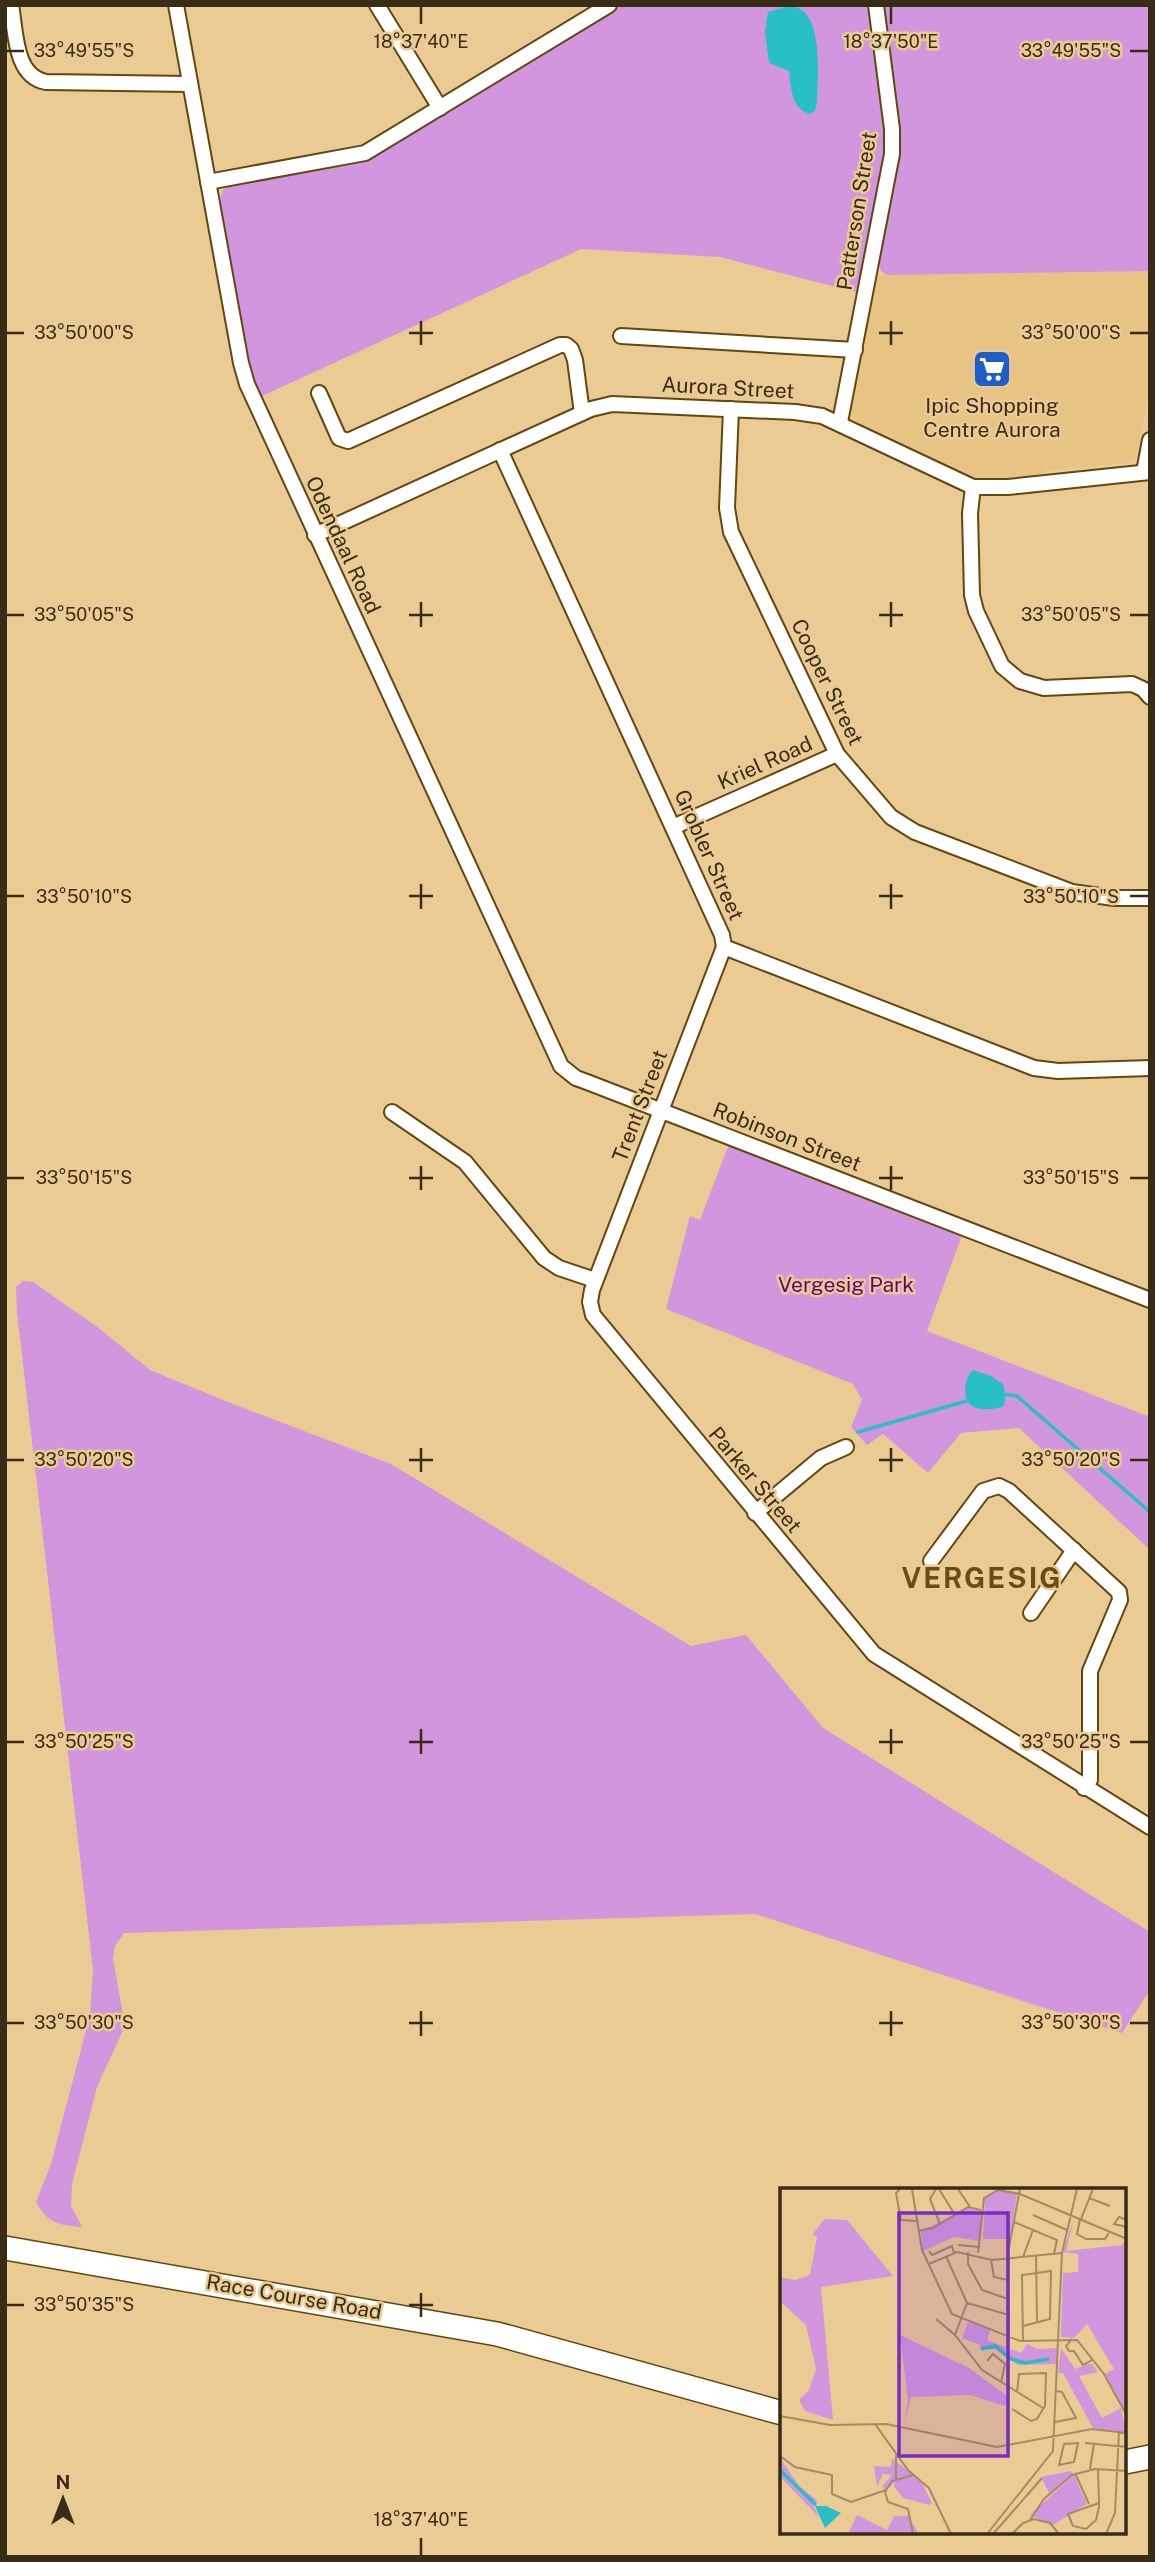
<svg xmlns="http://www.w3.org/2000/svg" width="1155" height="2562" viewBox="0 0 1155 2562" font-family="'Public Sans',sans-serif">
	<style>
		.built { fill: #e7c384 }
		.green { fill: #d196dd }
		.water { fill: #29bfc7 }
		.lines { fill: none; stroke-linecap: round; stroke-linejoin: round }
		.stream { stroke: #29bfc7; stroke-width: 3.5 }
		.minor-casing { stroke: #63470e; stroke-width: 18 }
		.primary-casing { stroke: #63470e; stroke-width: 26 }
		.minor { stroke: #fff; stroke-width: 14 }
		.primary { stroke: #fff; stroke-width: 23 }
		.ticks { fill: none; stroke: #382c16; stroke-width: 2.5 }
		.labels { text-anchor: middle; stroke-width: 5; stroke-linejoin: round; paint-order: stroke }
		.street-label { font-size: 21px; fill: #382c16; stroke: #ebcb94 }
		.poi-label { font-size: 21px; fill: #382c16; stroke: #ebcb94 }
		.park-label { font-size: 21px; fill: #650075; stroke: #ebcb94 }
		.district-label { font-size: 28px; font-weight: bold; letter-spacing: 2px; fill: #694d15; stroke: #ebcb94 }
		.inset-river { fill: none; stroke: #29bfc7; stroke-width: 3.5 }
		.inset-road { fill: none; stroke: #a38b62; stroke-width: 2 }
		.view { fill: #7b2cbf; fill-opacity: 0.15; stroke: #7b2cbf; stroke-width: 3.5 }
		.inset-edge { fill: none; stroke: #382c16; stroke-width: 3.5 }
		.ticks-label { font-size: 18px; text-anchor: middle; fill: #382c16; stroke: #ebcb94; stroke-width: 5; stroke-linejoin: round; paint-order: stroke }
	</style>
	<rect width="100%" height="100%" fill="#ebcb94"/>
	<!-- built -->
	<path class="built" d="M1150,271v114l-13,69 -8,9 -80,7 -16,6 -53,4 -13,-3 -110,-55 -5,-6v-7l25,-134z"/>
	<!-- green -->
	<g class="green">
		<path d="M622,5h246l17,138 -26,150 -139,-36 -139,-8 -321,148 -12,-35 -29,-160 4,-12 8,-5 135,-25z"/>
		<path d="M883,5h267v266l-263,4 -6,-4 -2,-7 21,-122z"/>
		<path d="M729,1144l233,91 -35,96 223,86v133l-131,-122 -58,5 -33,40 -45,-39 -16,11 -16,-18 11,-27 -9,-16 -187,-75 24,-93 10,4z"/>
		<path d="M23,1281l10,1 67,47 50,41 78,32 163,62 300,182 55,-11 77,93 327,204v58l-28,43 -367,-119 -631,19 -9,13 -2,13 12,67 -28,61 -25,97 -1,22 11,21c-23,-2 -34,-3 -46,-25l15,-38 39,-149 3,-45 -76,-658 -1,-25z"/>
	</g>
	<!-- water -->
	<g class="water">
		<path d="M789,6c4,1 8,1 11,3 23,12 18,72 17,94l-2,8 -5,3c-19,-5 -19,-27 -21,-43l-20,-8 -4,-31 3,-20z"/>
		<path d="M973,1370l18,6 13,9 1,16 -2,6c-8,2 -22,4 -29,0 -13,-7 -10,-29 -1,-37z"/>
	</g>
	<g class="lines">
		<!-- stream -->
		<g class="stream">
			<path d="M1002,1394l15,2 133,116"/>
			<path d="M858,1432l112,-32"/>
		</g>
		<!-- minor casing -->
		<g class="minor-casing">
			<g id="minor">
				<path d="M11,5c5,26 3,71 35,77l144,2"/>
				<path d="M176,5l65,358 6,21 314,682 15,12 11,4 563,218"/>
				<path d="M377,5l63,103"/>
				<path d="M208,182l157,-29 244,-148"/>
				<path d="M621,336l234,14"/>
				<path d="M319,393l20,45 9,3 212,-96h6l5,4 4,11 7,53"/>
				<path d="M731,409l-4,99 4,24 106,222 54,63 24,15 157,60 42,6h36"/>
				<path d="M840,422l52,-268v-25l-16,-124"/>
				<path d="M500,450l222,485 2,12"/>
				<path d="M1144,472l6,-32"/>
				<path d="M973,487l-3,26 2,82 4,16 26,55 18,15 24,7 88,-4 11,5 7,8"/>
				<path d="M315,535l276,-126 21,-5 183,8 27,4 151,71h35l142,-15"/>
				<path d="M673,827l164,-73"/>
				<path d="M724,947l-132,343 -2,12 3,13 281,339 276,173"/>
				<path d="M724,947l310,121 24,3 92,-3"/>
				<path d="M392,1112l73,50 79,96 15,10 36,12"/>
				<path d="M755,1513l66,-55 25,-11"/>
				<path d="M931,1561l52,-70 16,-5 10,5 110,101 1,8 -30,71v109l-6,8"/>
				<path d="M1031,1613l43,-63"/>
			</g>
		</g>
		<!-- primary casing -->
		<g class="primary-casing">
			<g id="primary">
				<path d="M5,2248l492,86 285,79"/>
				<path d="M1125,2462l25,-5"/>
			</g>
		</g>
		<!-- minor -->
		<use href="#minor" class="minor"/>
		<!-- primary -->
		<use href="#primary" class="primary"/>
	</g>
	<!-- ticks -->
	<path class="ticks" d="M421,7v17M891,7v17M7,51h17M1130,51h18M421,321v24M891,321v24M7,333h17M409,333h24M879,333h24M1130,333h18M421,602v25M891,602v25M7,615h17M409,615h24M879,615h24M1130,615h18M421,884v25M891,884v25M7,896h17M409,896h24M879,896h24M1130,896h18M421,1166v24M891,1166v24M7,1178h17M409,1178h24M879,1178h24M1130,1178h18M421,1448v24M891,1448v24M7,1460h17M409,1460h24M879,1460h24M1130,1460h18M421,1729v25M891,1729v25M7,1742h17M409,1742h24M879,1742h24M1130,1742h18M421,2011v25M891,2011v25M7,2023h17M409,2023h24M879,2023h24M1130,2023h18M421,2293v24M7,2305h17M409,2305h24M421,2538v17"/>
	<!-- icons -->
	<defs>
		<g id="supermarket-square" transform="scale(2.0125)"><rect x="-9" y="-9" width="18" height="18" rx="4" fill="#1f5dc9" stroke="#ebcb94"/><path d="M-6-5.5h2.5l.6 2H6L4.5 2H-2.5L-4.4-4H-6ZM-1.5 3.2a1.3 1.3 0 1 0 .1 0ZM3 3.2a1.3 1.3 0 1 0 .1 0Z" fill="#fff"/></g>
	</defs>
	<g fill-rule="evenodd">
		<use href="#supermarket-square" x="992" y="369"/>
	</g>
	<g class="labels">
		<!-- street labels -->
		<g class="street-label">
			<text transform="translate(857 211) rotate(-81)" y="7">Patterson Street</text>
			<text transform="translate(728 388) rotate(3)" y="7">Aurora Street</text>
			<text transform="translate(343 545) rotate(65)" y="7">Odendaal Road</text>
			<text transform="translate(827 682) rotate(64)" y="7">Cooper Street</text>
			<text transform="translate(765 763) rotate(-24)" y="7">Kriel Road</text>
			<text transform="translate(709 855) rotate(66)" y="7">Grobler Street</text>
			<text transform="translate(640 1106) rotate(-69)" y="7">Trent Street</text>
			<text transform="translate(787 1137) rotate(21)" y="7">Robinson Street</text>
			<text transform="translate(755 1480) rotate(50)" y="7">Parker Street</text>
			<text transform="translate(294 2297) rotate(10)" y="7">Race Course Road</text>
		</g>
		<!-- poi labels -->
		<g class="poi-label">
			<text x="992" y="413">Ipic Shopping<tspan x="992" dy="24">Centre Aurora</tspan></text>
		</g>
		<!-- park labels -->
		<g class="park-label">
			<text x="846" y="1292">Vergesig Park</text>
		</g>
		<!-- district labels -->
		<g class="district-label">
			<text x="982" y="1588">VERGESIG</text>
		</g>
	</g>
	<!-- overview -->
	<g transform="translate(780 2188)">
		<rect width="346" height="346" fill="#ebcb94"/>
		<path d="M218,2l19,4 -7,45h-27l2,-41zM188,20l13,3 -1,30 -26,-4 -31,14 -2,-20zM294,30l-8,33 56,-6 4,-5v173l-21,-39 9,-5 -27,-45 -13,14 -13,-1 2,-64 15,-1v-18l-15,-2zM44,31l23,1 46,56 -72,11 12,133 -28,-9 -6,-11 10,-10 7,-21 -10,-44 -26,-24v-24l15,3 15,-5 7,-38 -4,-3zM188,134l22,8 -3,10 34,13 6,-9 10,5 20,-1 -1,16 -38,1 -23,-16 -14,1 -1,-5 -18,-7zM120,147l69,33 41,30 -5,8 -35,-11 -59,2 -7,27 4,-24zM281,160l14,21 16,-6 7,9 -19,4 23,42 19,-10 5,24 -33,-4 -30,-55h-5zM0,270l20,29 17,13 -4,5 6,12 -37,-38zM112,270l29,23 11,22 -3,2 -26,-7 -9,-12 1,-4 -10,9 -3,-5 10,-11 -9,-1 -6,13 -3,-21 17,1zM291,283l2,3 -24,19 -8,-16zM294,287l13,29 -34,21 -23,-10zM77,327l30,15 7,-14h14l10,16 -70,2z" fill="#d196dd"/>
		<path d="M35,318h11l15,7 -16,15z" fill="#29bfc7"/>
		<path class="inset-river" d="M201,161l14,-3 16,13 14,4 24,-4M0,282l36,35"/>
		<path class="inset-road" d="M120,1l-4,4 5,27 16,1M132,1l10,61 30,64 68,27 57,-1 27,34 23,42M156,1l-6,10 10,25M159,1l16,26M178,1l12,18M309,10l21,8M253,27l34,15M300,31l-3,15 9,5h19l5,-8M301,31l12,-30M347,32l-8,-3 -5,7 13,3M234,34l43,18 -3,14M138,43l15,-3 35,-21 13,3M178,57l22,2M149,63l3,4 20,-9 2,7M188,64v12l14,26 26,9M198,65l6,-55 14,-8 22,4 107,45M256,67l1,66M166,68l21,47 42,12M243,69l10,-27M227,70l13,-69M211,72l3,17 14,3 1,57M149,76l28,-12 35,8 70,-7M156,131l19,16 27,35 61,38M243,138l27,-7 1,-48 -29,4 1,67M175,147l12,-32M292,151l-6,7 3,5h5l9,14 9,-5M207,173l6,-7 12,10 -4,19M232,221l19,12 6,-2 8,-13 1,-33 -27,1 -2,19M0,228l50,9 56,-1 111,23 95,-18 35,4M275,234l21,-4 -14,-26 -6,-1M95,236l33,46 21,18 22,46M298,255l-4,19 -15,3 5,-21zM305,255l42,4M116,267v25M0,268l15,11 37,8v19l19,8 35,-12M310,281l4,-26M318,281l1,34v4l-3,13 -10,9 -13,-3 -5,-12 31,-11M295,285l14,31M250,332l14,-21 28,-24 23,-6 32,2M133,346l-5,-25 -20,-7 -3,-10 7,-11 21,-6M207,346l66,-83 9,-198 15,-64M213,346l49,-56M232,346l11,-11 11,-4 16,4 9,11M326,346l9,-21 4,-82"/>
		<path class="view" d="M119,25h109v243h-109z"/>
		<rect width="346" height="346" class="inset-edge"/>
	</g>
	<g class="ticks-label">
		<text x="421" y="48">18°37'40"E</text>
		<text x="891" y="48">18°37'50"E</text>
		<text x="84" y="57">33°49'55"S</text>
		<text x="1071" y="57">33°49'55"S</text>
		<text x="84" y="339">33°50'00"S</text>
		<text x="1071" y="339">33°50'00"S</text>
		<text x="84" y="621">33°50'05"S</text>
		<text x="1071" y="621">33°50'05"S</text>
		<text x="84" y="903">33°50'10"S</text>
		<text x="1071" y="903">33°50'10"S</text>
		<text x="84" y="1184">33°50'15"S</text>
		<text x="1071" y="1184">33°50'15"S</text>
		<text x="84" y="1466">33°50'20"S</text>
		<text x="1071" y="1466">33°50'20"S</text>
		<text x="84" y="1748">33°50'25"S</text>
		<text x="1071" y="1748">33°50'25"S</text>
		<text x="84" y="2029">33°50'30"S</text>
		<text x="1071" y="2029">33°50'30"S</text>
		<text x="84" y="2311">33°50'35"S</text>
		<text x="421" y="2526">18°37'40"E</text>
	</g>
	<!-- border -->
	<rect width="1155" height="2562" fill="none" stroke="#382c16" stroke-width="14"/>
	<!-- north arrow -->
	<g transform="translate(63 2499)" stroke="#ebcb94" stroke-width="5" paint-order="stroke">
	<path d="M0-5L12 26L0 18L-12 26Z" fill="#382c16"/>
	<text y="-10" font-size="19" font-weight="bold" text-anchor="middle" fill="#382c16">N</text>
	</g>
</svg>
